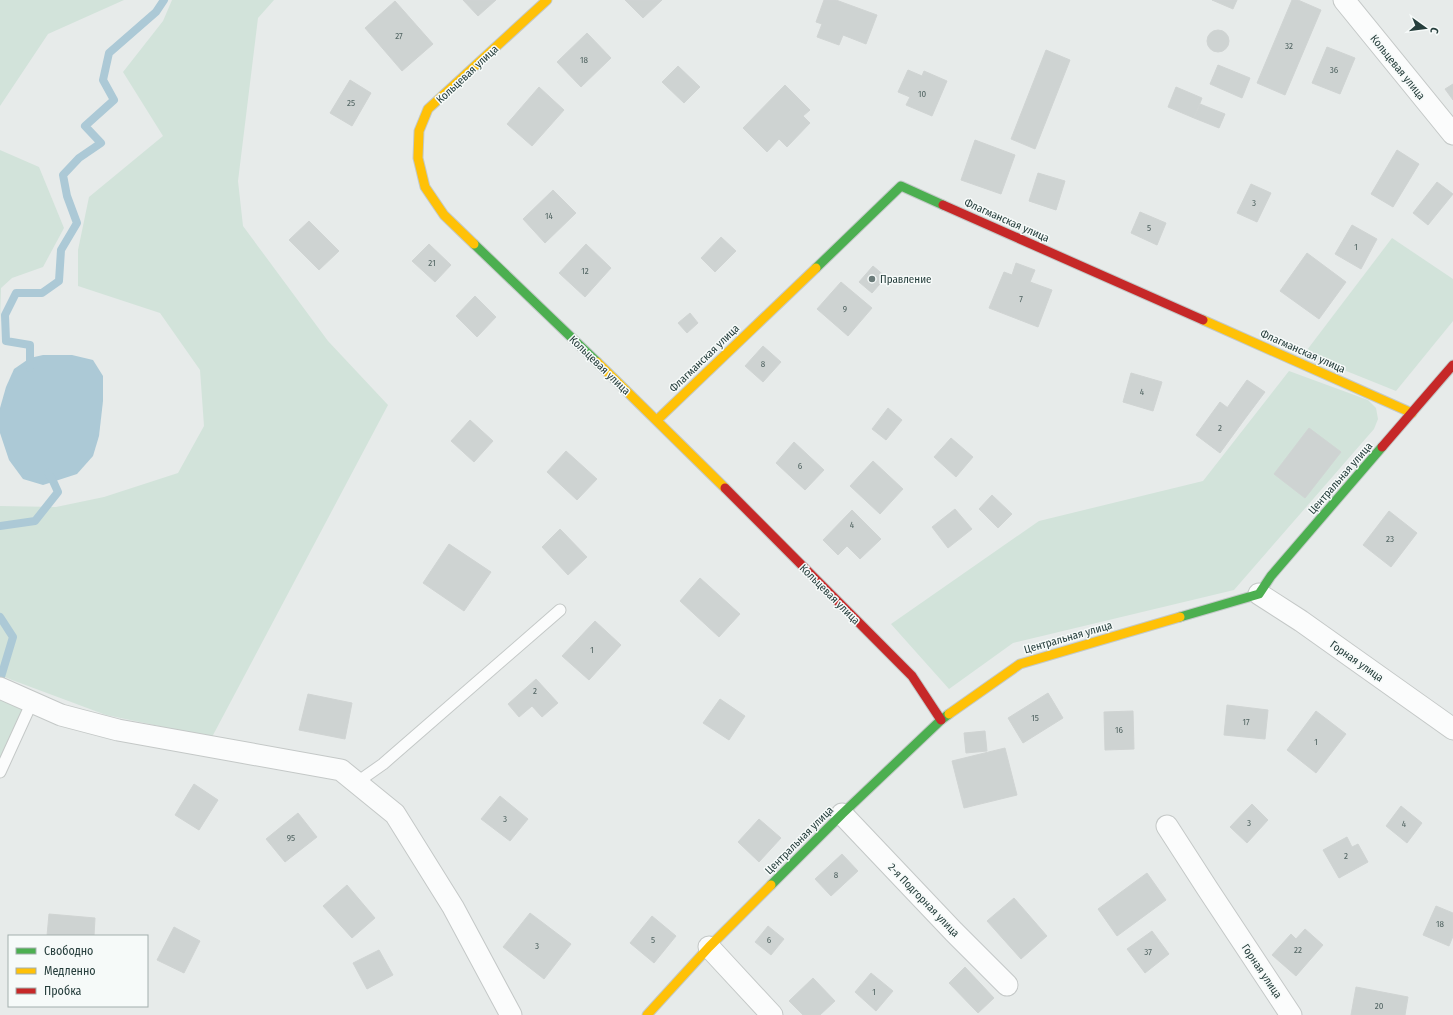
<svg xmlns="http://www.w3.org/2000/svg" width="1453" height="1015" viewBox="0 0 1453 1015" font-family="'Fira Sans Condensed',sans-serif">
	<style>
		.green { fill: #d2e3da }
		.water { fill: #acc9d6 }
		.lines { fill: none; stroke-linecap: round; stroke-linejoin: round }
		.stream { stroke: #acc9d6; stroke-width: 8 }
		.building { fill: #ced3d2; stroke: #d0d4d3 }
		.lane-casing { stroke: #c4c8c7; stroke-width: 13 }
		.street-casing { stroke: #c4c8c7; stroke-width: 23 }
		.fast-casing { stroke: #c3c9c8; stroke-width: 11 }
		.slow-casing { stroke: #c3c9c8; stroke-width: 11 }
		.jam-casing { stroke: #c3c9c8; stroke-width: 11 }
		.lane { stroke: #fbfcfc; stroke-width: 11 }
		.street { stroke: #fbfcfc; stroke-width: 21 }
		.fast { stroke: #4caf50; stroke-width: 9 }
		.slow { stroke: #ffc107; stroke-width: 9 }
		.jam { stroke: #c62828; stroke-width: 9 }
		.poi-dot { fill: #6a7b79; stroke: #f6faf9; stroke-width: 1.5 }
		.labels { text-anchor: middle; stroke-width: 3; stroke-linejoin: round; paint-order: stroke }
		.number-label { font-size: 9px; fill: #516462 }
		.street-label { font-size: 11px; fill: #263e3c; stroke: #f6faf9 }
		.poi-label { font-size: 11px; fill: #263e3c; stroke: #f6faf9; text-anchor: start }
	</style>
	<rect width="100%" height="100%" fill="#e7ebea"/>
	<!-- green -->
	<g class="green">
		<path d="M0,0h124l-76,34 -48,72z"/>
		<path d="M172,0h102l-16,18 -20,163 5,45 85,115 60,64 -176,332 -106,-22 -94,-35 -12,-5v-169l56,1 48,-10 74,-24 26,-47 -4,-56 -40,-57 -82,-27v-36l11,-53 74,-61 -40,-64 40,-51z"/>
		<path d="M0,150l39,17 25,61 -21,39 -31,11 -11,10 -1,35z"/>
		<path d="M1392,238l61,41v42l-57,70 -92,-37z"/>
		<path d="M1289,371l79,29 8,8 2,11 -4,10 -140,161 -221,53 -64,46 -58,-65 148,-103 164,-40z"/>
		<path d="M0,698l25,12 -25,54z"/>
	</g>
	<!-- water -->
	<path class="water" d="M43,355h29l21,5 10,16v25l-4,35 -6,20 -16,18 -34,11 -20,-6 -14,-19 -9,-27v-25l6,-21 8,-18 16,-11z"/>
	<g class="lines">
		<!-- stream -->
		<g class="stream">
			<path d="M30,368v-23l-24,-4 -1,-26 11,-22h26l17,-12 2,-31 16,-27 -10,-27 -4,-21 16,-17 22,-15 -16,-17 29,-26 -11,-20 6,-27 47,-41 8,-12"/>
			<path d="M0,526l35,-5 23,-29 -5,-11 -5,-8"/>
			<path d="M0,617l13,20 -13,43"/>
		</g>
	</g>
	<!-- building -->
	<g class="building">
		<path d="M463,0h33l-18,16z"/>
		<path d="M625,0h37l-19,18z"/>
		<path d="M824,0h12l41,15 -11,29 -23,-9 -4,10 -22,-8 5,-13 -6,-2z"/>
		<path d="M1212,0h25l-4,9z"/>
		<path d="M1292,0h6l23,10 -36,85 -28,-12z"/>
		<path d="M395,1l38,43 -31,27 -37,-43z"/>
		<circle cx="1218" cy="41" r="11"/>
		<path d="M587,33l24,25 -30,29 -24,-25z"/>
		<path d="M1327,47l28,11 -15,36 -28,-11z"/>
		<path d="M1046,50l24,10 -35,89 -24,-10z"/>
		<path d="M1218,65l32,13 -8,20 -32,-14z"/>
		<path d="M678,66l22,21 -16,16 -22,-21z"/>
		<path d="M908,70l14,6 2,-5 23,10 -15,35 -26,-11 4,-8 -12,-5z"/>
		<path d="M350,80l21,13 -19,33 -22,-13z"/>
		<path d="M1453,84v16l-8,-11z"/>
		<path d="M785,85l25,25 -7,6 7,7 -23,24 -8,-8 -12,13 -24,-24z"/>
		<path d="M539,87l25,23 -32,36 -25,-22z"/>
		<path d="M1176,87l26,11 -8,20 -26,-11z"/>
		<path d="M1200,104l25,10 -6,14 -25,-10z"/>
		<path d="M975,140l40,15 -14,39 -40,-14z"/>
		<path d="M1397,150l22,14 -26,43 -22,-13z"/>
		<path d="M1038,173l27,8 -9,29 -27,-9z"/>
		<path d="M1437,182l16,12 -25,31 -15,-12z"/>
		<path d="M1251,184l20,9 -14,29 -20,-9z"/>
		<path d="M553,190l23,23 -31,30 -22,-24z"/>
		<path d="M1140,212l26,11 -9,22 -26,-12z"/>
		<path d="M309,221l30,30 -20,19 -30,-30z"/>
		<path d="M1352,225l25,14 -16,30 -26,-15z"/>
		<path d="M721,237l15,14 -21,21 -14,-14z"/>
		<path d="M429,244l22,21 -16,17 -23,-21z"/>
		<path d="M586,244l25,24 -26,29 -26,-24z"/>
		<path d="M1307,253l39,29 -27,37 -39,-28z"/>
		<path d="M1016,263l19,7 -5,12 22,8 -14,37 -49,-19 15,-36 8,3z"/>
		<path d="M873,266l13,11 -14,16 -13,-11z"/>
		<path d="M841,282l31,26 -24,28 -31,-27z"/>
		<path d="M475,296l21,21 -19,20 -21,-21z"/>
		<path d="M690,313l8,10 -11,10 -9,-10z"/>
		<path d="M763,346l18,16 -18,20 -18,-16z"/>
		<path d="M1131,373l31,9 -9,29 -30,-9z"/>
		<path d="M1247,380l18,12 -21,28 -17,-12z"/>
		<path d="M1220,402l24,18 -24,33 -24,-18z"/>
		<path d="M888,408l14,12 -16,20 -14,-11z"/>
		<path d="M470,420l23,21 -19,21 -23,-21z"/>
		<path d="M1309,428l32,24 -36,46 -31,-24z"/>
		<path d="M951,438l22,19 -17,20 -22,-20z"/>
		<path d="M794,442l30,28 -19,20 -29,-27z"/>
		<path d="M566,451l31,28 -20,21 -30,-28z"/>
		<path d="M873,461l30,28 -23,25 -30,-28z"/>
		<path d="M992,495l20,19 -14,14 -19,-19z"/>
		<path d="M955,509l17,20 -24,19 -16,-21z"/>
		<path d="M852,510l29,29 -21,20 -13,-13 -9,9 -15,-15z"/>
		<path d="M1389,511l28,22 -26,34 -28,-22z"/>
		<path d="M560,529l27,28 -19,18 -26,-28z"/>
		<path d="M449,544l42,28 -27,39 -41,-28z"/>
		<path d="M700,578l40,36 -21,23 -39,-36z"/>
		<path d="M595,621l26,24 -32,35 -27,-24z"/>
		<path d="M536,679l22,24 -16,14 -10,-11 -13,11 -11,-13z"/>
		<path d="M1048,693l15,25 -40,25 -15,-25z"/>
		<path d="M308,694l44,9 -7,36 -46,-9z"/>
		<path d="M720,699l25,17 -16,24 -26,-17z"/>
		<path d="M1227,705l41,5 -3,29 -41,-4z"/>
		<path d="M1133,711l1,38 -29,1 -1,-38z"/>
		<path d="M1316,711l30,23 -30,39 -29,-23z"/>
		<path d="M985,731l2,20 -21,2 -2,-20z"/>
		<path d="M1005,748l12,47 -53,13 -12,-47z"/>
		<path d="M194,784l24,16 -19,30 -24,-15z"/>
		<path d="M500,796l28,23 -18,22 -29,-22z"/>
		<path d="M1252,804l16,16 -21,23 -17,-16z"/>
		<path d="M1401,806l21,17 -15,20 -21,-17z"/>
		<path d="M298,813l19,24 -32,25 -19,-23z"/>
		<path d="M759,819l22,19 -22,24 -21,-20z"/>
		<path d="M1347,837l5,10 6,-3 10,18 -29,16 -16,-28z"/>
		<path d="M842,854l16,17 -27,25 -16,-17z"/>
		<path d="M1147,873l19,27 -49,36 -19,-27z"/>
		<path d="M347,885l28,33 -23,20 -29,-32z"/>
		<path d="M1014,898l33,38 -26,23 -34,-38z"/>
		<path d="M1436,906l17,7v23l-4,10 -26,-11z"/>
		<path d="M530,913l41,31 -27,35 -41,-32z"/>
		<path d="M49,914l46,4 -1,18h-47z"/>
		<path d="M652,916l24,20 -22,27 -24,-20z"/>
		<path d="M768,926l16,13 -13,16 -16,-13z"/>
		<path d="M174,927l26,14 -16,32 -27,-13z"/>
		<path d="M1305,929l18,16 -27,31 -24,-21 19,-21 5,5z"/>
		<path d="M1152,931l17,23 -24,19 -18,-24z"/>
		<path d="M379,950l14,25 -26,14 -14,-26z"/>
		<path d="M965,967l29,31 -16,15 -29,-30z"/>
		<path d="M871,973l22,18 -17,20 -21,-19z"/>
		<path d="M813,978l22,23 -15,14h-17l-14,-14z"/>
		<path d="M1356,987l52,10 -3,18h-54z"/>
	</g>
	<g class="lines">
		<!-- lane casing -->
		<g class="lane-casing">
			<g id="lane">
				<path d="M0,772l32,-70"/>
				<path d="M356,783l27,-19 177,-154"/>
			</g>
		</g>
		<!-- street casing -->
		<g class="street-casing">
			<g id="street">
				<path d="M1344,0l109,134"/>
				<path d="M1259,594l42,27 152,108"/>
				<path d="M0,688l61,27 57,15 223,40 54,44 58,93 58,108"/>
				<path d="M842,814l112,118 53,53"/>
				<path d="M1167,826l40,62 84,127"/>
				<path d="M709,947l63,68"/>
			</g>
		</g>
		<!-- fast casing -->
		<g class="fast-casing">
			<g id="fast">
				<path d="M474,244l123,118"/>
				<path d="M816,268l85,-82 42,19"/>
				<path d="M1180,617l79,-23 12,-18 111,-129"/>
				<path d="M771,885l71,-71 99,-94 8,-6"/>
			</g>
		</g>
		<!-- slow casing -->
		<g class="slow-casing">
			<g id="slow">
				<path d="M474,244l-30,-29 -19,-28 -7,-29 1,-27 9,-22 119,-109"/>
				<path d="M1203,320l209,93"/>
				<path d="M597,362l128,126"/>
				<path d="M657,420l159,-152"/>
				<path d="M949,714l71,-50 160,-47"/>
				<path d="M647,1015l62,-68 62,-62"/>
			</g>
		</g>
		<!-- jam casing -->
		<g class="jam-casing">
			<g id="jam">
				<path d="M943,205l260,115"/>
				<path d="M1382,447l71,-82"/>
				<path d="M725,488l187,188 29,44"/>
			</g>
		</g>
		<!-- lane -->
		<use href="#lane" class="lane"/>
		<!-- street -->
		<use href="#street" class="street"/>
		<!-- fast -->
		<use href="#fast" class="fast"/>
		<!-- slow -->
		<use href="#slow" class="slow"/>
		<!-- jam -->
		<use href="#jam" class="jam"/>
	</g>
	<!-- markers -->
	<circle class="poi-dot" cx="872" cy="279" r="4"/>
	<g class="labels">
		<!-- number labels -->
		<g class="number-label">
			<text x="399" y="39">27</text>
			<text x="1289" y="49">32</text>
			<text x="584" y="63">18</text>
			<text x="1334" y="73">36</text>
			<text x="922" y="97">10</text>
			<text x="351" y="106">25</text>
			<text x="1254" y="206">3</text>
			<text x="549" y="219">14</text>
			<text x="1149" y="231">5</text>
			<text x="1356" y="250">1</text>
			<text x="432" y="266">21</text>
			<text x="585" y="274">12</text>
			<text x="1021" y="302">7</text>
			<text x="845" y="312">9</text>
			<text x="763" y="367">8</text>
			<text x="1142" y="395">4</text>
			<text x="1220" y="431">2</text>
			<text x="800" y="469">6</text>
			<text x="852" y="528">4</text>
			<text x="1390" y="542">23</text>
			<text x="592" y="653">1</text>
			<text x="535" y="694">2</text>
			<text x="1035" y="721">15</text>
			<text x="1246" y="725">17</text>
			<text x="1119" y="733">16</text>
			<text x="1316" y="745">1</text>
			<text x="505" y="822">3</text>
			<text x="1249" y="826">3</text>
			<text x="1404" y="827">4</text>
			<text x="291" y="841">95</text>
			<text x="1346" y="859">2</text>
			<text x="836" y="878">8</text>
			<text x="1440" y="927">18</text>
			<text x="653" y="943">5</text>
			<text x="769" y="943">6</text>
			<text x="537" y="949">3</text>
			<text x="1298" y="953">22</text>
			<text x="1148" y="955">37</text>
			<text x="874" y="995">1</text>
			<text x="1379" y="1009">20</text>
		</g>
		<!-- street labels -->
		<g class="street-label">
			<text transform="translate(1398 67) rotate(51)" y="4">Кольцевая улица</text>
			<text transform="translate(467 74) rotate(-43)" y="4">Кольцевая улица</text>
			<text transform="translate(1007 220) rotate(24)" y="4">Флагманская улица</text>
			<text transform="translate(1303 351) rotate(24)" y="4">Флагманская улица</text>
			<text transform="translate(704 358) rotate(-44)" y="4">Флагманская улица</text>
			<text transform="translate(600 365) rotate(44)" y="4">Кольцевая улица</text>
			<text transform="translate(1340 478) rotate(-49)" y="4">Центральная улица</text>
			<text transform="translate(830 594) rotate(45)" y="4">Кольцевая улица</text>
			<text transform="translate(1068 637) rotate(-16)" y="4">Центральная улица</text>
			<text transform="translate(1357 661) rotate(35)" y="4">Горная улица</text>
			<text transform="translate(799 840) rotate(-45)" y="4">Центральная улица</text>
			<text transform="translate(924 900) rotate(46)" y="4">2-я Подгорная улица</text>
			<text transform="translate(1262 971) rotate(56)" y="4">Горная улица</text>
		</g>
		<!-- poi labels -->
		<g class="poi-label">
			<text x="880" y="283">Правление</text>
		</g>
	</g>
	<!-- legend -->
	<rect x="8" y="935" width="140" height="72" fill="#f6faf9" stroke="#a3afad"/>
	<rect x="16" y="948" width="20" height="6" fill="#4caf50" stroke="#a3afad"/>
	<text x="44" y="955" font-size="12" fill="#263e3c">Свободно</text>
	<rect x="16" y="968" width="20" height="6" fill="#ffc107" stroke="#a3afad"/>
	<text x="44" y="975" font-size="12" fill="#263e3c">Медленно</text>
	<rect x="16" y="988" width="20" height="6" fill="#c62828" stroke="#a3afad"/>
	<text x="44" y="995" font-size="12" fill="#263e3c">Пробка</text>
	<!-- north arrow -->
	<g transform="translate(1425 28) rotate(104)" stroke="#f6faf9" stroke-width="3" paint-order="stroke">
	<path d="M0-3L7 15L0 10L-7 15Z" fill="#263e3c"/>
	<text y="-6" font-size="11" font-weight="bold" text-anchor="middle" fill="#263e3c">С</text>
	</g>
</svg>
